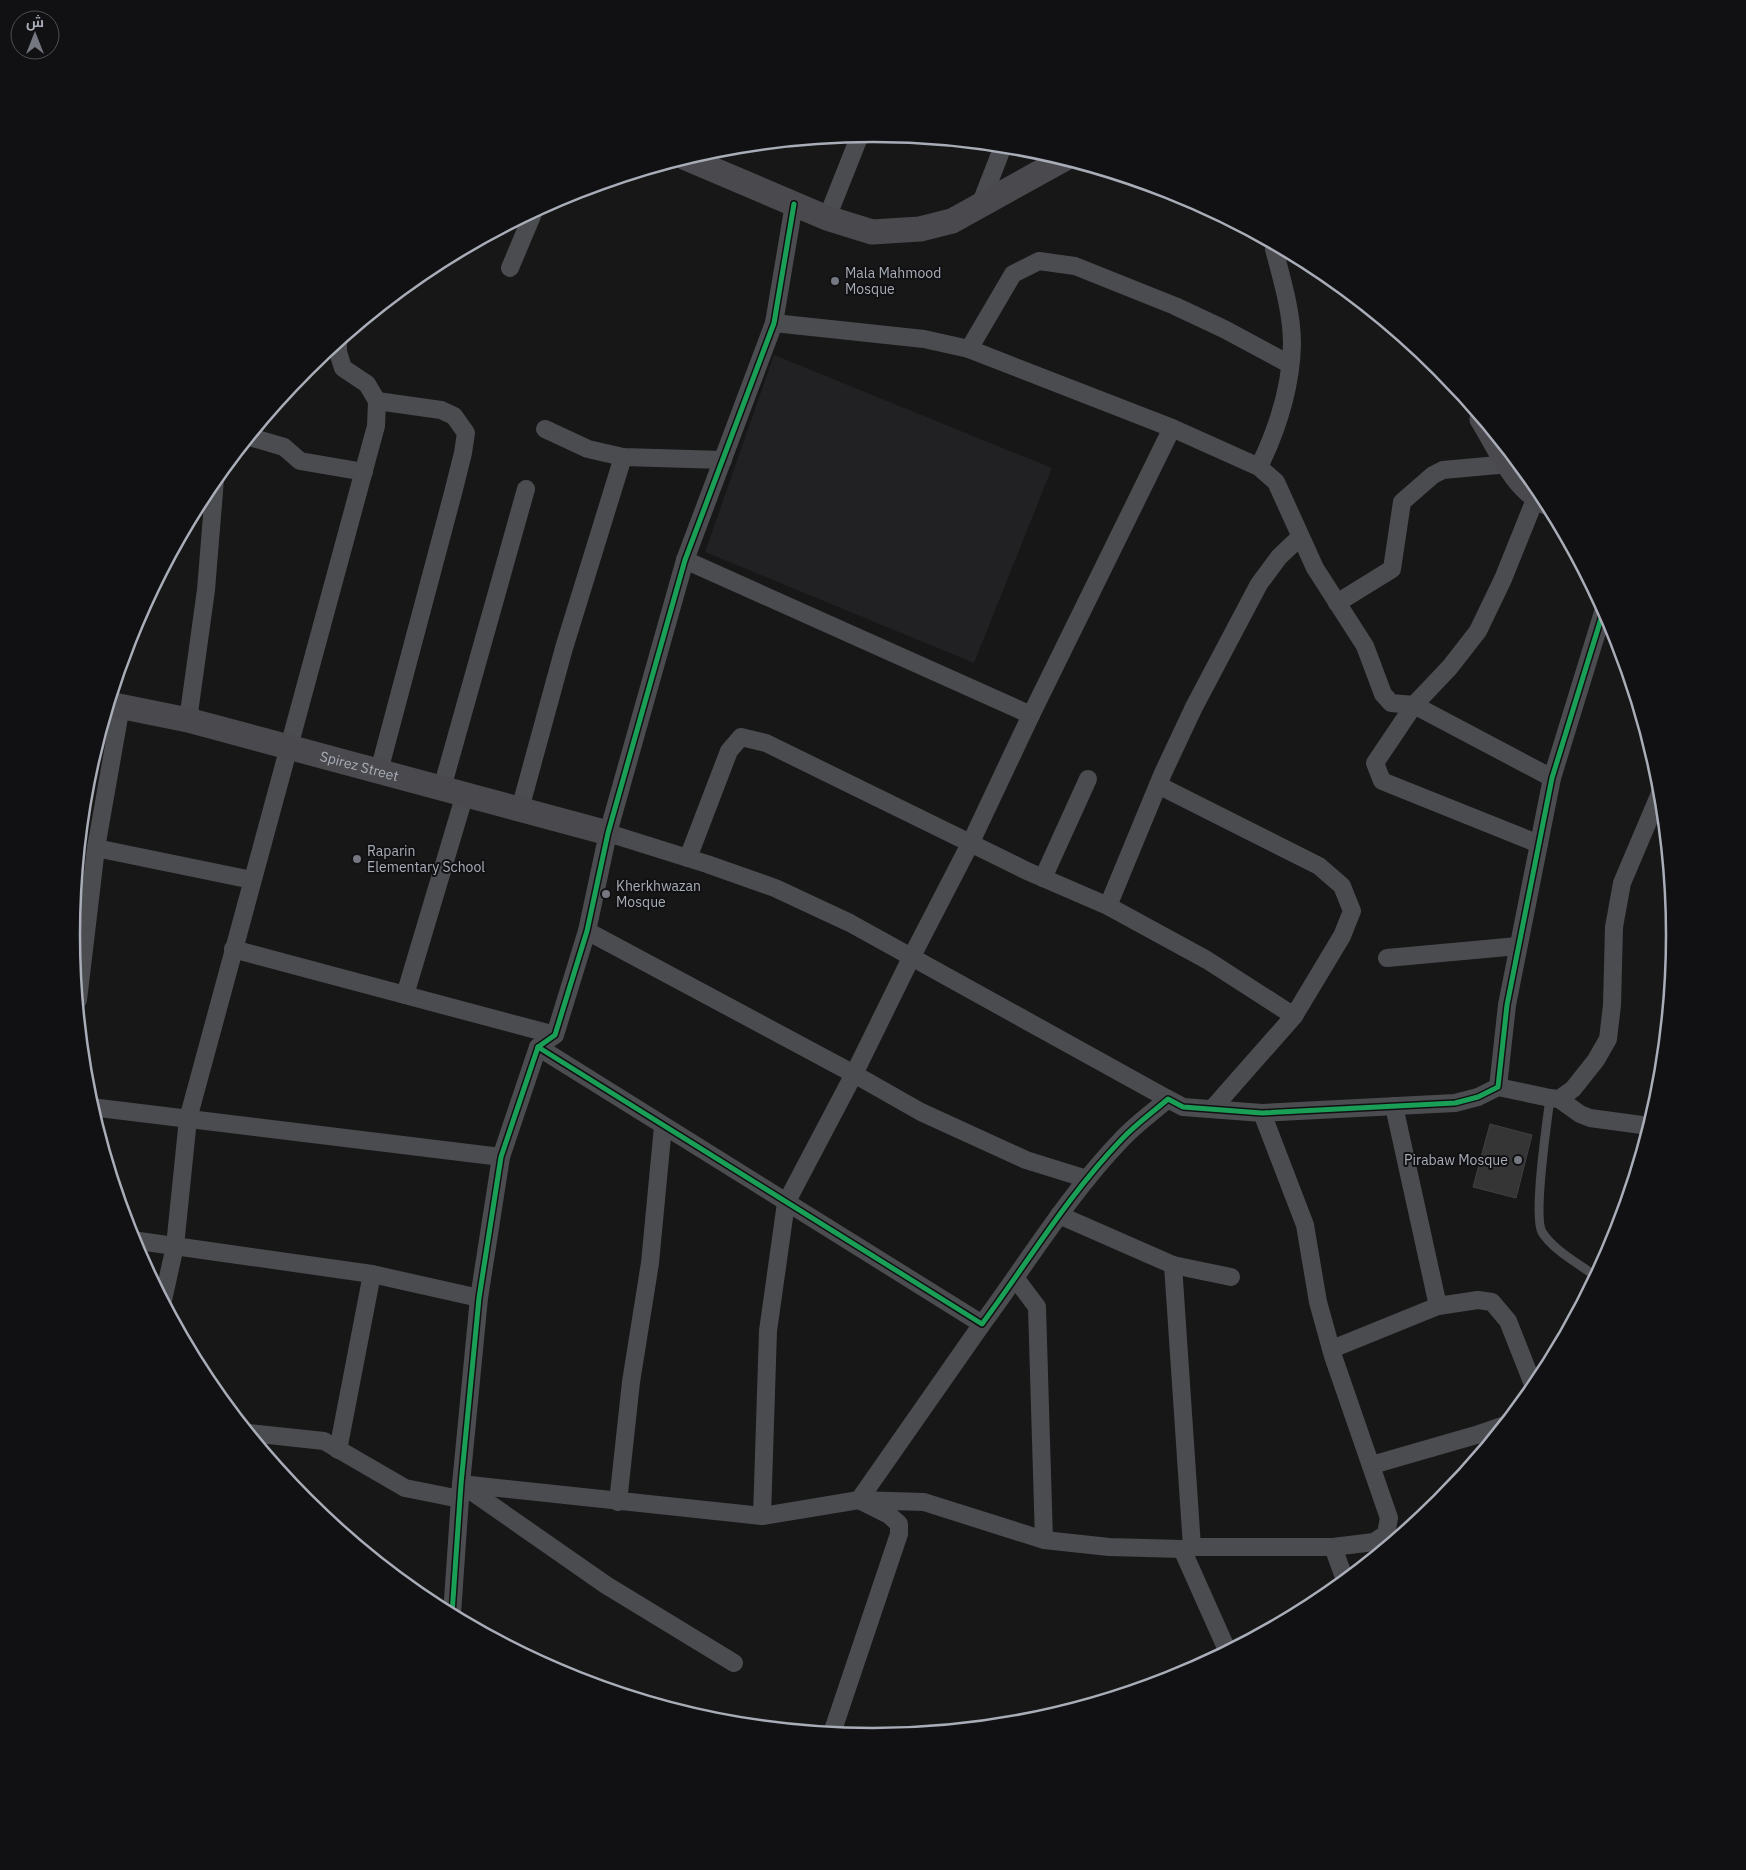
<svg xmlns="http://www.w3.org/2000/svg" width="1746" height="1870" viewBox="0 0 1746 1870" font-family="'IBM Plex Sans',Cairo,sans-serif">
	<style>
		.built { fill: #212123 }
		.building { fill: #353536; stroke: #3f4043 }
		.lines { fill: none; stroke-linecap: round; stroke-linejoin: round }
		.lane { stroke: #4b4c50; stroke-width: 9 }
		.street { stroke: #4b4c50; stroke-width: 18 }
		.secondary { stroke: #4a4a4e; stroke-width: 25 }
		.cycleway-casing { stroke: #111113; stroke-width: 8 }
		.cycleway { stroke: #1a9f57; stroke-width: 5 }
		.poi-dot { fill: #757880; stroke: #111113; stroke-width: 2 }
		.labels { text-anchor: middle; stroke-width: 4; stroke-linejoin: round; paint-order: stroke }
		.poi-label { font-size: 14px; fill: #a8adb8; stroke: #111113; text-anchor: start }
		.street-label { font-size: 14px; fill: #a8adb8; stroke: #111113 }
		.rim { fill: none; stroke: #a8adb8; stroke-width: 2.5 }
	</style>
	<rect width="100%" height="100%" fill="#171717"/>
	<!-- built -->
	<path class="built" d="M774,355l278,113 -78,195 -269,-111z"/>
	<!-- building -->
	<path class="building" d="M1490,1124l42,11 -16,63 -43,-11z"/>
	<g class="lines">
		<!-- lane -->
		<path class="lane" d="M1550,1098c-3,24 -17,118 -8,134 12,19 36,31 53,44"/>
		<!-- street -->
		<g class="street">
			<path d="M979,208l24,-62"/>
			<path d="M827,218l33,-83"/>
			<path d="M510,268l24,-57"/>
			<path d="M774,323l150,16 45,10 203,79 87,39 17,15 39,86 50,78 18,48 8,9 23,2 138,73"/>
			<path d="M969,349l44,-75 26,-13 36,5 100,40 49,23 65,35"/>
			<path d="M377,401l64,9 13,6 12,17 -3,20 -10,40 -74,278"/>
			<path d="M545,429l43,20 35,8 100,3"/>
			<path d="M250,437l34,10 16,14 64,11"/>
			<path d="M1259,467c19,-39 32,-80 33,-123 0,-32 -10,-64 -18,-95"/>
			<path d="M1536,497l-33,82 -25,52 -28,36 -36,38 -39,58 7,18 157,63"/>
			<path d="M685,560l346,155"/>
			<path d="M1337,603l55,-34 10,-67 31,-27 10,-5 66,-6"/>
			<path d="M188,720l18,-130 9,-111"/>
			<path d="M1158,785l161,81 23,20 10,25 -10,25 -48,80 -81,92"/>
			<path d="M442,788l84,-299"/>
			<path d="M520,809l44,-161 59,-191"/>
			<path d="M608,833l99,31 68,24 75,35 318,176"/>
			<path d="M96,848l156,32"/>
			<path d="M688,858l41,-107 12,-14 25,6 261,128 81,35 99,54 87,56"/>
			<path d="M1043,878l45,-99"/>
			<path d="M1108,906l55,-133 31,-66 65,-123 20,-27 21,-20"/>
			<path d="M587,931l267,143 67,38 105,48 61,19"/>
			<path d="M233,949l322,86"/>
			<path d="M1387,958l131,-12"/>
			<path d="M405,995l60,-201"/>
			<path d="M78,1000l18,-152 25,-142"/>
			<path d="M538,1047l444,277c46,-62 86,-129 140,-185 14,-15 31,-27 46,-40l15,8 79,6 193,-10 23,-6 20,-10 9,-82 45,-227 52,-169"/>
			<path d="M1498,1087l52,11 9,1 14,-10 23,-29 12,-21 4,-34 2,-78 8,-44 39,-92"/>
			<path d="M1559,1099l21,15 10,4 59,8"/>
			<path d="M1394,1106l44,200 40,-6 14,2 16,19 26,66"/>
			<path d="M91,1107l410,50"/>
			<path d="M1059,1215l114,50 58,12"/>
			<path d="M132,1240l240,34 107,24"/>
			<path d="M1173,1265l19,282"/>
			<path d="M1016,1279l21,28 7,233"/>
			<path d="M163,1300l12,-54 13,-127 188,-693 1,-25 -10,-17 -24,-16 -5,-16v-10"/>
			<path d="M1332,1349l106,-43"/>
			<path d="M249,1433l75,8 81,47 55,11"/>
			<path d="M338,1450l34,-176"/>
			<path d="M1372,1465l104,-30 26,-9"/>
			<path d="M461,1484l301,32 97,-16 65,2 120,38 65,7 73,2 10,-2h141l41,-5 12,-8 3,-16 -56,-162 -15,-54 -13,-77 -43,-112"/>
			<path d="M464,1486l142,99 128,78"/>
			<path d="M618,1502l13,-120 19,-119 13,-137"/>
			<path d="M762,1516l6,-185 18,-128 68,-129 57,-116 60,-116 60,-127 141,-287"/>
			<path d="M1333,1547l12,33"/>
			<path d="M1182,1549l45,101"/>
			<path d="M452,1614l9,-130 18,-186 22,-141 37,-110 17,-12 32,-104 21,-98 77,-273 89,-237 20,-119"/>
			<path d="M832,1733l67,-199v-10l-10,-9 -30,-15 123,-176"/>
		</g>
		<!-- secondary -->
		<g class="secondary">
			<path d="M686,158l141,60 45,14 48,-3 32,-8 112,-62"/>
			<path d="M1482,419c18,29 33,67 64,83"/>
			<path id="s1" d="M109,704l79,16 420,113"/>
		</g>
		<!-- cycleway casing -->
		<g class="cycleway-casing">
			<g id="cycleway">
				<path d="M538,1047l444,277c46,-62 86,-129 140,-185 14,-15 31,-27 46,-40l15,8 79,6 193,-10 23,-6 20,-10 9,-82 45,-227 52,-169"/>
				<path d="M452,1614l9,-130 18,-186 22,-141 37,-110 17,-12 32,-104 21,-98 77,-273 89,-237 20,-119"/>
			</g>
		</g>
		<!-- cycleway -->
		<use href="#cycleway" class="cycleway"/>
	</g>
	<!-- markers -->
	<g class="poi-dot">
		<circle cx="835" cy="281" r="5"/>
		<circle cx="357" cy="859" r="5"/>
		<circle cx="606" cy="894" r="5"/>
		<circle cx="1518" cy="1160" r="5"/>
	</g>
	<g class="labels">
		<!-- poi labels -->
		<g class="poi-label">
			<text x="845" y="278">Mala Mahmood<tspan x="845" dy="16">Mosque</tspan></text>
			<text x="367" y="856">Raparin<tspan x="367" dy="16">Elementary School</tspan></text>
			<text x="616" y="891">Kherkhwazan<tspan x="616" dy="16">Mosque</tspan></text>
			<text x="1508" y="1165" text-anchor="end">Pirabaw Mosque</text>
		</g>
		<!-- street labels -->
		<g class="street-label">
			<text dy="5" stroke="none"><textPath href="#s1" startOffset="258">Spirez Street</textPath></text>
		</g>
	</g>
	<!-- crop -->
	<path d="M0 0H1746V1870H0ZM80 935a793 793 0 1 1 1586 0a793 793 0 1 1-1586 0Z" fill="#111113" fill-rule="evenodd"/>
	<path class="rim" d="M80 935a793 793 0 1 1 1586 0a793 793 0 1 1-1586 0Z"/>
	<!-- north arrow -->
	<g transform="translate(35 35)"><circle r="24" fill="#111113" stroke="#4d4f55"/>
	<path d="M0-4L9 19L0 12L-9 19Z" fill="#757880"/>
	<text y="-8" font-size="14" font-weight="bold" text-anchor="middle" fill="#a8adb8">ش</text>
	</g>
</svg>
